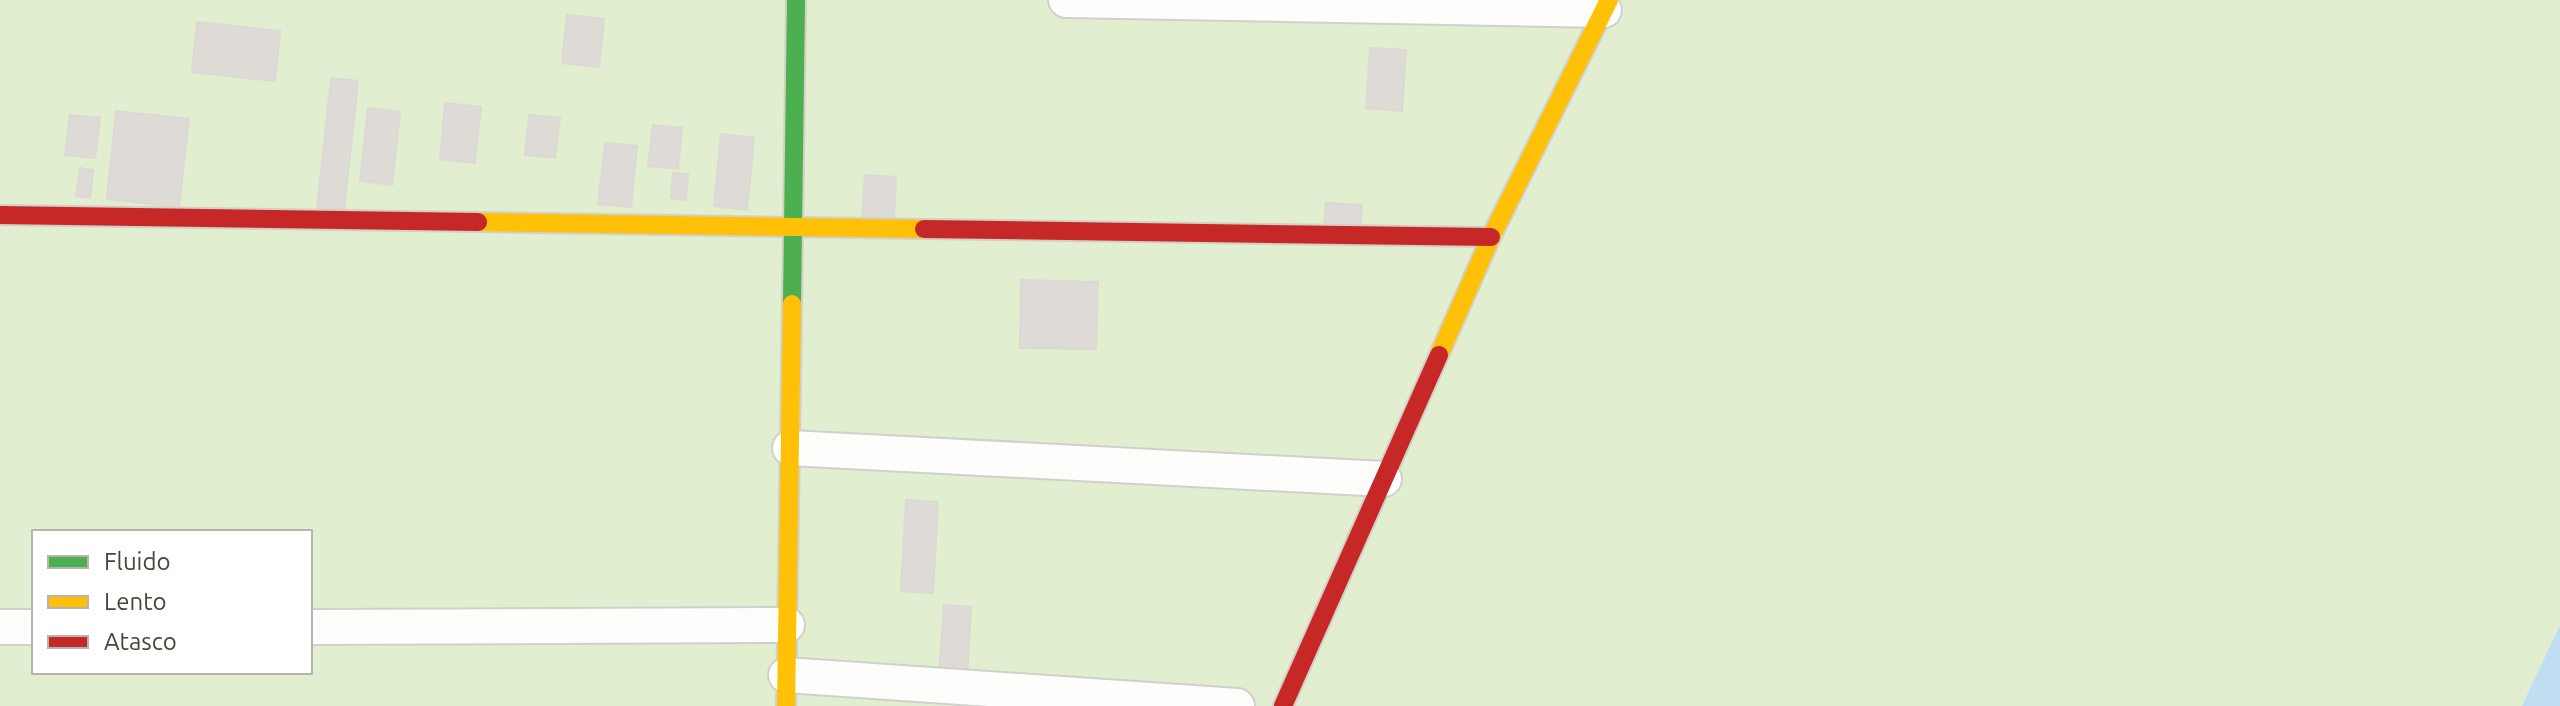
<svg xmlns="http://www.w3.org/2000/svg" width="2560" height="706" viewBox="0 0 2560 706" font-family="Ubuntu,sans-serif">
	<style>
		.green { fill: #e1eecf; fill-rule: evenodd }
		.water { fill: #c0ddf1 }
		.building { fill: #dedbd6; stroke: #dcd9d4; stroke-width: 2 }
		.lines { fill: none; stroke-linecap: round; stroke-linejoin: round }
		.street-casing { stroke: #d2d0cb; stroke-width: 38 }
		.fast-casing { stroke: #d3cfc5; stroke-width: 22 }
		.slow-casing { stroke: #d3cfc5; stroke-width: 22 }
		.jam-casing { stroke: #d3cfc5; stroke-width: 22 }
		.street { stroke: #fdfdfc; stroke-width: 34 }
		.fast { stroke: #4caf50; stroke-width: 18 }
		.slow { stroke: #ffc107; stroke-width: 18 }
		.jam { stroke: #c62828; stroke-width: 18 }
	</style>
	<rect width="100%" height="100%" fill="#f4f2ee"/>
	<!-- green -->
	<path class="green" d="M0,0h2560v706h-2560zM34,532h276v140h-276z"/>
	<!-- water -->
	<path class="water" d="M2560,625v81h-38z"/>
	<!-- building -->
	<g class="building">
		<path d="M567,15l37,4 -5,48 -37,-4z"/>
		<path d="M197,22l83,9 -5,50 -83,-9z"/>
		<path d="M1370,48l36,2 -4,61 -36,-3z"/>
		<path d="M331,78l27,3 -14,129 -27,-2z"/>
		<path d="M445,103l36,4 -6,56 -35,-4z"/>
		<path d="M368,108l32,4 -8,73 -32,-4z"/>
		<path d="M116,111l73,8 -10,88 -72,-8z"/>
		<path d="M70,115l30,3 -5,40 -30,-3z"/>
		<path d="M529,115l31,3 -5,40 -30,-3z"/>
		<path d="M653,125l29,3 -4,41 -30,-3z"/>
		<path d="M721,134l33,4 -7,72 -33,-4z"/>
		<path d="M605,143l32,3 -6,61 -33,-3z"/>
		<path d="M80,168l13,2 -3,28 -14,-2z"/>
		<path d="M673,173l15,1 -2,26 -15,-2z"/>
		<path d="M865,175l31,2 -2,42 -32,-2z"/>
		<path d="M1326,203l36,2 -2,24 -36,-3z"/>
		<path d="M1021,280l77,2 -2,67 -76,-1z"/>
		<path d="M906,500l32,2 -5,91 -32,-2z"/>
		<path d="M944,605l27,2 -4,70 -28,-1z"/>
	</g>
	<g class="lines">
		<!-- street casing -->
		<g class="street-casing">
			<g id="street">
				<path d="M1066,0l538,10"/>
				<path d="M790,448l594,31"/>
				<path d="M0,627h34"/>
				<path d="M310,627l477,-2"/>
				<path d="M786,675l451,31"/>
			</g>
		</g>
		<!-- fast casing -->
		<g class="fast-casing">
			<path id="fast" d="M792,304l4,-304"/>
		</g>
		<!-- slow casing -->
		<g class="slow-casing">
			<g id="slow">
				<path d="M478,222l446,7"/>
				<path d="M1439,355l52,-118 118,-237"/>
				<path d="M786,706l6,-402"/>
			</g>
		</g>
		<!-- jam casing -->
		<g class="jam-casing">
			<g id="jam">
				<path d="M0,215l478,7"/>
				<path d="M924,229l567,8"/>
				<path d="M1283,706l156,-351"/>
			</g>
		</g>
		<!-- street -->
		<use href="#street" class="street"/>
		<!-- fast -->
		<use href="#fast" class="fast"/>
		<!-- slow -->
		<use href="#slow" class="slow"/>
		<!-- jam -->
		<use href="#jam" class="jam"/>
	</g>
	<!-- legend -->
	<rect x="32" y="530" width="280" height="144" fill="#ffffff" stroke="#b7b4b0" stroke-width="2"/>
	<rect x="48" y="556" width="40" height="12" fill="#4caf50" stroke="#b7b4b0" stroke-width="2"/>
	<text x="104" y="570" font-size="24" fill="#4b4439">Fluido</text>
	<rect x="48" y="596" width="40" height="12" fill="#ffc107" stroke="#b7b4b0" stroke-width="2"/>
	<text x="104" y="610" font-size="24" fill="#4b4439">Lento</text>
	<rect x="48" y="636" width="40" height="12" fill="#c62828" stroke="#b7b4b0" stroke-width="2"/>
	<text x="104" y="650" font-size="24" fill="#4b4439">Atasco</text>
</svg>
